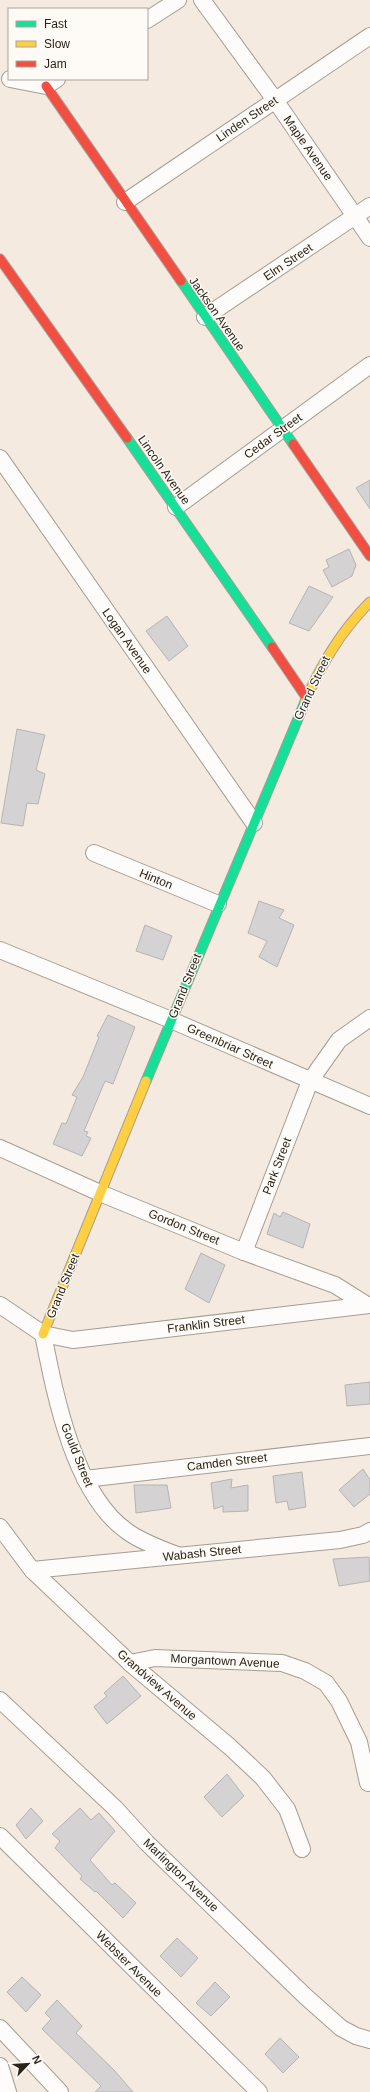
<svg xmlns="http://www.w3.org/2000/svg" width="370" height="2092" viewBox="0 0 370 2092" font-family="Arial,sans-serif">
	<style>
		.building { fill: #d4d2d2; stroke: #b6b4b3 }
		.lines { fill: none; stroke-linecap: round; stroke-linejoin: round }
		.street-casing { stroke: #a59d94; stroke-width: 18 }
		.fast-casing { stroke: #a59d94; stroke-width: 11 }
		.slow-casing { stroke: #a59d94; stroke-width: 11 }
		.jam-casing { stroke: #a59d94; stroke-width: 11 }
		.street { stroke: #fdfcfa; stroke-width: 16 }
		.fast { stroke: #16e098; stroke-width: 9 }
		.slow { stroke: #ffcf43; stroke-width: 9 }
		.jam { stroke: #f24e42; stroke-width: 9 }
		.labels { text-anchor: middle; stroke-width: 3; stroke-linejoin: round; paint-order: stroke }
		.street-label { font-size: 12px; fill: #2a231a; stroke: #fefaf5 }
	</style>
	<rect width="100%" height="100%" fill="#f4eadf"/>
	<!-- building -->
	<g class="building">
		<path d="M370,480v29l-14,-21z"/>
		<path d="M349,549l7,16 -4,11 -20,11 -9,-17 6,-3 -3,-7z"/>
		<path d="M309,586l24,11 -24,34 -20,-8z"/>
		<path d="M167,616l21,30 -19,15 -23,-30z"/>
		<path d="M17,729l28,6 -9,35 9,4 -7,30 -11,-1 -4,23 -22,-3z"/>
		<path d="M259,901l25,9 -5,8 15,7 -17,42 -18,-10 8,-16 -19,-8z"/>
		<path d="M145,925l27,11 -9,24 -27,-9z"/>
		<path d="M108,1015l27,12 -22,57 -8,-3 -21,50 4,1 -2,4 5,2 -9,18 -29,-12 9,-21 4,1 11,-27 -5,-2 11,-18 16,-40 -2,-1z"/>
		<path d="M283,1212l27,12 -7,24 -36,-14 7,-21 6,4z"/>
		<path d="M201,1253l24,12 -16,38 -24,-14z"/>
		<path d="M370,1382v22l-23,2 -2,-21z"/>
		<path d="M363,1469l7,11v14l-16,13 -15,-17z"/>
		<path d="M302,1472l4,35 -17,3 -2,-9 -11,2 -3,-27z"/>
		<path d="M232,1479l-1,9 17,-3v26l-25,1v-6l-9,3 -3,-26z"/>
		<path d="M134,1485h33l4,23 -35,5z"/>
		<path d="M369,1557l1,24 -31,5 -6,-27z"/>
		<path d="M123,1676l18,20 -34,28 -13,-17 13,-11 -3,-3z"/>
		<path d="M227,1774l17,22 -22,21 -18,-20z"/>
		<path d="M31,1808l12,13 -17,18 -10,-14z"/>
		<path d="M80,1808l11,12 8,-7 16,18 -25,29 22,25 3,-2 21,20 -13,15 -27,-27 -1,1 -15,-13 2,-3 -27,-28 5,-7 -8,-7z"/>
		<path d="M177,1938l21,20 -17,19 -21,-21z"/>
		<path d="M22,1977l19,18 -15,17 -19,-20z"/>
		<path d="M215,1982l15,15 -19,19 -15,-13z"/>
		<path d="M57,2000l25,26 -6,7 38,37 19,22h-38l6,-6 -59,-57 9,-10 -6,-6z"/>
		<path d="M280,2038l19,19 -16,16 -18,-19z"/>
	</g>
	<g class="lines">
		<!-- street casing -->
		<g class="street-casing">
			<g id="street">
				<path d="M202,0l73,100 95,138"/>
				<path d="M147,20l31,-20"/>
				<path d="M10,79l36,7 11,-7"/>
				<path d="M125,202l245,-166"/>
				<path d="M205,317l165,-111"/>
				<path d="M0,458l254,365"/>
				<path d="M176,507l194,-142"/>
				<path d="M94,853l124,51"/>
				<path d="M0,950l171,70 199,86"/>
				<path d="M0,1148l100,45 144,59 91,33 32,20"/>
				<path d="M244,1252l66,-171 29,-41 31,-22"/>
				<path d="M0,1305l43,29 30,6 297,-35"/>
				<path d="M43,1334c12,61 31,161 85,198 14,10 33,17 49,23"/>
				<path d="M85,1479l285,-33"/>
				<path d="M0,1527l32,43 98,93 100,84 33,31 24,31 15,40"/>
				<path d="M32,1570l308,-30 23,-5 7,-4"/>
				<path d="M130,1663l25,-5 127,5 23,8 21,12 13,18 20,41 9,41"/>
				<path d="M0,1700l115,108 32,35 158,153 36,32 15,8 14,4"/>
				<path d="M0,1836l259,256"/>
				<path d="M0,2028l60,64"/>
				<path d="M0,2066l8,26"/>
			</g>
		</g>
		<!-- fast casing -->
		<g class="fast-casing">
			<g id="fast">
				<path d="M181,281l112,163"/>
				<path d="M127,438l145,209"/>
				<path d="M146,1081l159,-379"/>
			</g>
		</g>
		<!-- slow casing -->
		<g class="slow-casing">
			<g id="slow">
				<path d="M305,702c16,-38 36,-71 65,-100"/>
				<path d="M43,1334l103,-253"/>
			</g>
		</g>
		<!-- jam casing -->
		<g class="jam-casing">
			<g id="jam">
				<path d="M46,86l135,195"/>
				<path d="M0,259l127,179"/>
				<path d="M293,444l77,112"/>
				<path d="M272,647l34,50"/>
			</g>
		</g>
		<!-- street -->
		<use href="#street" class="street"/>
		<!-- fast -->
		<use href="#fast" class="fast"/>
		<!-- slow -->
		<use href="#slow" class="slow"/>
		<!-- jam -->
		<use href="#jam" class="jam"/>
	</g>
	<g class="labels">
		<!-- street labels -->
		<g class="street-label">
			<text transform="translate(247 119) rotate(-34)" y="4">Linden Street</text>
			<text transform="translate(308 148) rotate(55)" y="4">Maple Avenue</text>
			<text transform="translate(288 262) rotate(-34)" y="4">Elm Street</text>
			<text transform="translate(217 314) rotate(55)" y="4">Jackson Avenue</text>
			<text transform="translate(273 436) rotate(-36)" y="4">Cedar Street</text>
			<text transform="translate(164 470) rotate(55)" y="4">Lincoln Avenue</text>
			<text transform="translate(127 641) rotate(55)" y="4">Logan Avenue</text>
			<text transform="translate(312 688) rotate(-65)" y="4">Grand Street</text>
			<text transform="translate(156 879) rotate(22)" y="4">Hinton</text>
			<text transform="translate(185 986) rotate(-68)" y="4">Grand Street</text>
			<text transform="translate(230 1046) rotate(24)" y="4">Greenbriar Street</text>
			<text transform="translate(277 1166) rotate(-69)" y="4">Park Street</text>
			<text transform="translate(184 1227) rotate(22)" y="4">Gordon Street</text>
			<text transform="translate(63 1286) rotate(-68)" y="4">Grand Street</text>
			<text transform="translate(206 1324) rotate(-7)" y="4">Franklin Street</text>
			<text transform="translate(77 1455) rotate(68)" y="4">Gould Street</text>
			<text transform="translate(227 1462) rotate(-7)" y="4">Camden Street</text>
			<text transform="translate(202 1553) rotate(-6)" y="4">Wabash Street</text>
			<text transform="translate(225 1661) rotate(3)" y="4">Morgantown Avenue</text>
			<text transform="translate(157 1685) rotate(41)" y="4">Grandview Avenue</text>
			<text transform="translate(181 1875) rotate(44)" y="4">Marlington Avenue</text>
			<text transform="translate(129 1964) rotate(45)" y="4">Webster Avenue</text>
		</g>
	</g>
	<!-- legend -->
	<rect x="8" y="8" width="140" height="72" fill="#fefaf5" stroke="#a9a49d"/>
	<rect x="16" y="21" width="20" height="6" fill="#16e098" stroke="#a9a49d"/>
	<text x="44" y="28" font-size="12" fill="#2a231a">Fast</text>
	<rect x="16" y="41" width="20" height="6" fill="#ffcf43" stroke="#a9a49d"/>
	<text x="44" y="48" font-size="12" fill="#2a231a">Slow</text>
	<rect x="16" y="61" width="20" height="6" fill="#f24e42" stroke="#a9a49d"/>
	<text x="44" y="68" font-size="12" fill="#2a231a">Jam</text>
	<!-- north arrow -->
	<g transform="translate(28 2064) rotate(65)" stroke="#fefaf5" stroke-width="3" paint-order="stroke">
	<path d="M0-3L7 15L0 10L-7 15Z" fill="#2a231a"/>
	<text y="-6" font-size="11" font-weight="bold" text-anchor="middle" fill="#2a231a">N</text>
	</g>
</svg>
